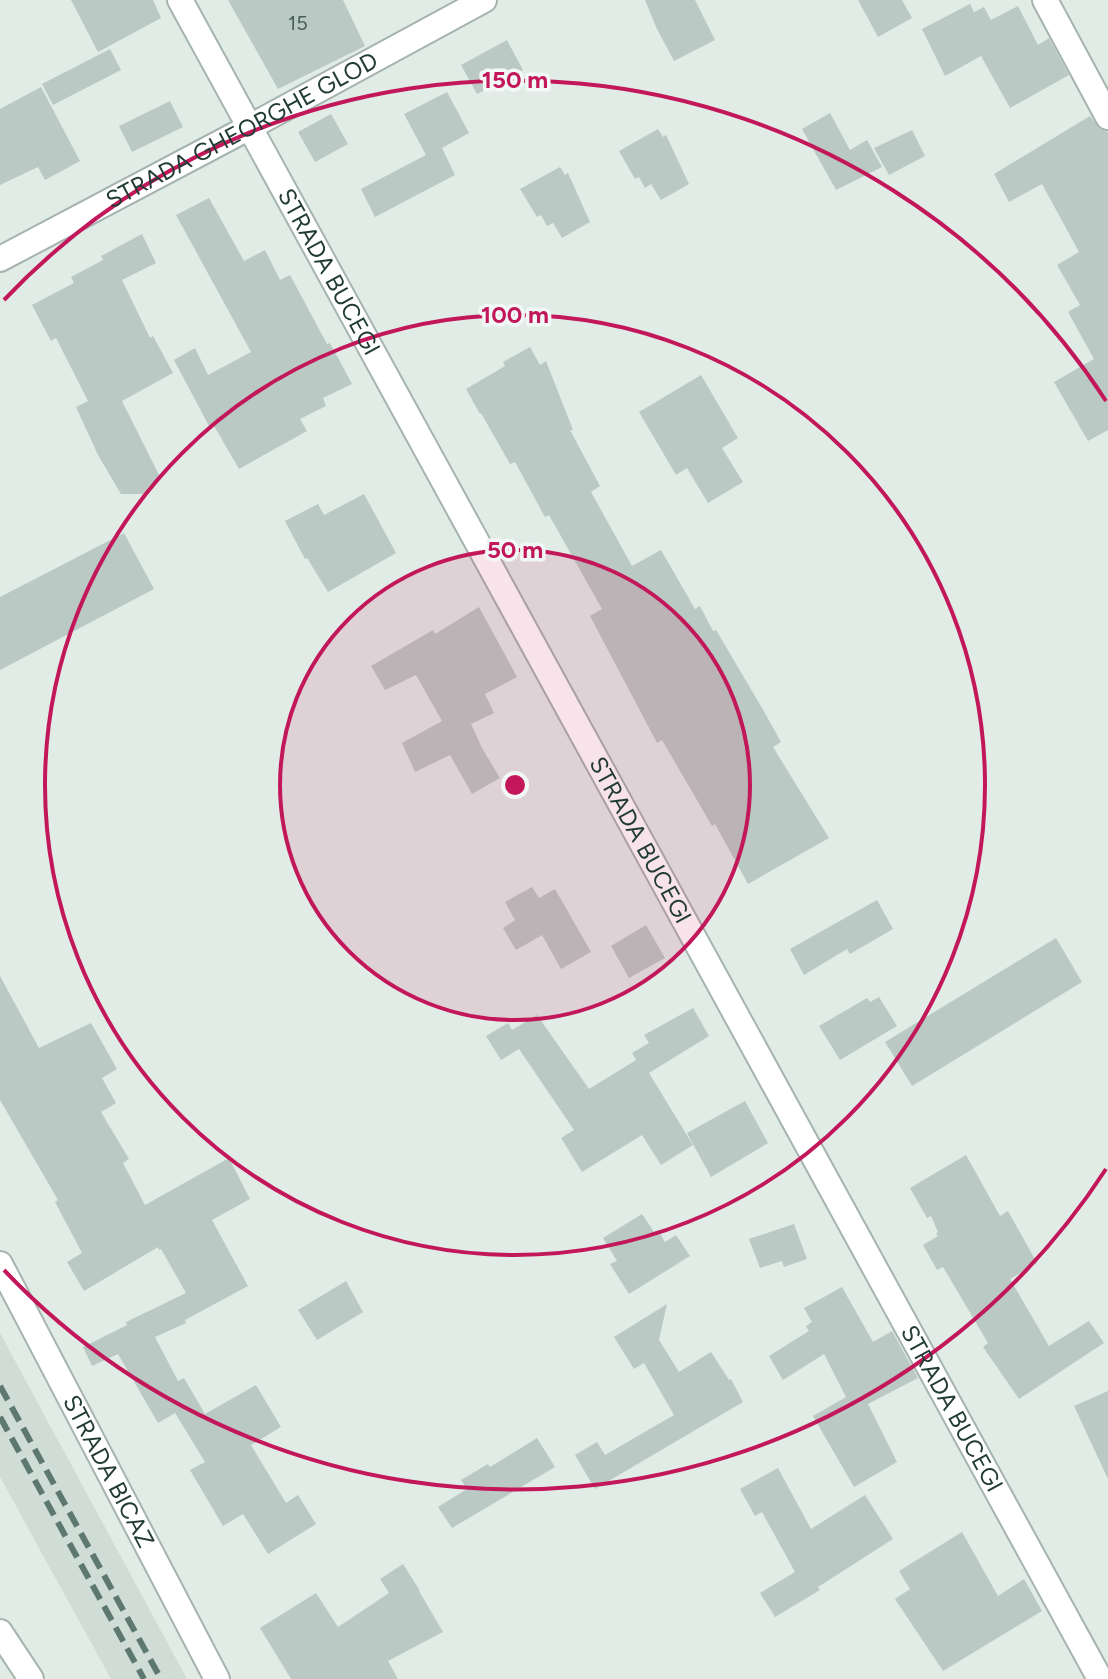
<svg xmlns="http://www.w3.org/2000/svg" width="1108" height="1679" viewBox="0 0 1108 1679" font-family="Figtree,sans-serif">
	<style>
		.built { fill: #d0dcd6 }
		.building { fill: #bac9c3 }
		.lines { fill: none; stroke-linecap: round; stroke-linejoin: round }
		.minor-casing { stroke: #a5b4ae; stroke-width: 28 }
		.tertiary-casing { stroke: #a5b4ae; stroke-width: 28 }
		.minor { stroke: #fff; stroke-width: 24 }
		.tertiary { stroke: #fff; stroke-width: 24 }
		.rail { stroke: #5d7870; stroke-width: 6; stroke-dasharray: 16 8; stroke-linecap: butt }
		.ring { fill: none; stroke: #c2185b; stroke-width: 4 }
		.labels { text-anchor: middle; stroke-width: 7; stroke-linejoin: round; paint-order: stroke }
		.number-label { font-size: 20px; fill: #485f58 }
		.street-label { font-size: 24px; fill: #223c35; stroke: #f2f8f5 }
		.centre { fill: #c2185b; stroke: #f2f8f5; stroke-width: 4 }
		.ring-label { font-size: 24px; text-anchor: middle; font-weight: bold; fill: #c2185b; stroke: #f2f8f5; stroke-width: 7; stroke-linejoin: round; paint-order: stroke }
	</style>
	<rect width="100%" height="100%" fill="#e2ece7"/>
	<!-- built -->
	<path class="built" d="M0,1333l187,346h-76l-111,-202z"/>
	<!-- building -->
	<g class="building">
		<path d="M71,0h82l8,18 -63,34z"/>
		<path d="M228,0h115l22,46 -87,43z"/>
		<path d="M645,0h50l20,40 -41,21 -17,-32z"/>
		<path d="M858,0h44l10,18 -34,19z"/>
		<path d="M970,4l4,8 10,-5 7,13 27,-14 20,39 11,-7 20,37 -59,33 -29,-52 -36,20 -23,-47z"/>
		<path d="M507,40l16,30 -46,24 -16,-29z"/>
		<path d="M110,49l11,21 -68,35 -11,-21z"/>
		<path d="M41,87l39,74 -35,19 -7,-13 -38,18v-76z"/>
		<path d="M447,92l22,41 -27,15 13,27 -80,42 -14,-28 65,-34 -22,-41z"/>
		<path d="M170,101l13,26 -51,25 -13,-26z"/>
		<path d="M830,113l20,37 17,-10 15,27 -46,23 -34,-61z"/>
		<path d="M331,114l17,30 -33,18 -17,-30z"/>
		<path d="M1090,116l10,13 8,3v298l-20,11 -34,-59 40,-23 -26,-47 12,-7 -23,-40 22,-13 -37,-68 -33,18 -15,-28z"/>
		<path d="M658,129l5,8 3,-2 23,49 -28,16 -10,-16 -6,4 -6,-11 -4,2 -16,-28z"/>
		<path d="M912,130l13,26 -36,19 -15,-27z"/>
		<path d="M560,167l5,8 3,-2 22,49 -28,16 -9,-15 -6,3 -6,-11 -4,2 -17,-28z"/>
		<path d="M209,198l35,63 21,-11 15,30 10,-5 37,69 3,-1 22,41 -29,14 3,8 -26,13 7,12 -68,38 -26,-45 -4,2 -35,-66 21,-12 13,27 43,-23 -75,-137z"/>
		<path d="M142,234l14,29 -34,17 28,58 3,-2 20,37 -51,28 39,78 -9,10 -9,5h-22l-23,-39 -22,-48 12,-6 -32,-63 -5,3 -19,-36 42,-22 -3,-6 32,-17 -2,-4z"/>
		<path d="M530,347l10,18 6,-4 27,69h-3l30,56 -9,6 41,74 29,-16 34,59 5,-3 13,25 3,-1 46,78 19,34 -8,5 56,91 -81,46 -33,-60 -3,2 -50,-86 -5,3 -67,-127 12,-7 -53,-94 -4,2 -30,-55 -5,2 -29,-51 -1,1 -14,-25 39,-23 -2,-4z"/>
		<path d="M701,375l37,63 -16,10 21,34 -35,21 -21,-35 -11,7 -37,-63z"/>
		<path d="M364,494l32,59 -68,39 -21,-34 -2,1 -20,-38 33,-17 6,11z"/>
		<path d="M124,533l30,56 -154,81v-73z"/>
		<path d="M479,607l38,70 -32,17 9,19 -23,11 11,24 18,30 -28,16 -22,-39 -35,17 -13,-29 40,-22 -26,-46 -31,15 -14,-24 62,-36 2,4z"/>
		<path d="M532,887l7,11 16,-9 36,63 -30,17 -19,-34 -26,15 -13,-22 12,-8 -10,-18z"/>
		<path d="M877,900l16,29 -43,25 -3,-5 -43,26 -14,-26z"/>
		<path d="M646,925l19,33 -36,20 -18,-32z"/>
		<path d="M1056,938l26,44 -170,104 -27,-44z"/>
		<path d="M0,976l39,72 52,-25 26,46 -15,9 14,25 -15,9 28,47 -6,4 22,42 84,-47 21,41 -38,21 36,66 -63,34 1,3 -31,14 23,44 6,-3 21,36 51,-29 25,42 -30,18 35,58 12,-8 18,29 -48,30 -25,-40 -20,12 -33,-56 15,-8 -30,-49 -17,10 -40,-69 -26,12 -9,-19 44,-22 -1,-3 60,-29 -25,-44 -2,1 -1,-3 -74,44 -17,-29 15,-9 -27,-51 3,-2 -58,-100z"/>
		<path d="M879,997l18,29 -57,34 -21,-34 48,-28 3,4z"/>
		<path d="M693,1008l16,28 -60,37 44,72 -32,20 -19,-30 -60,37 -21,-34 13,-8 -55,-81 -18,11 -15,-24 22,-13 4,7 25,-15 52,74 47,-29 -4,-7 17,-10 -5,-8z"/>
		<path d="M745,1101l23,42 -57,34 -24,-44z"/>
		<path d="M966,1155l34,61 8,-5 29,52 -27,16 39,67 40,-25 15,22 -85,56 -36,-52 5,-4 -45,-76 -6,3 -14,-25 15,-9 -2,-3 2,-1 -7,-16 -4,2 -17,-30z"/>
		<path d="M642,1214l12,18 4,-2 7,12 11,-7 14,21 -61,38 -19,-30 7,-3 -14,-23z"/>
		<path d="M794,1224l13,35 -23,8 -2,-6 -22,7 -11,-29z"/>
		<path d="M346,1281l17,31 -46,28 -19,-30z"/>
		<path d="M842,1287l31,55 19,-11 26,47 -50,26 29,58 -43,25 -41,-71 33,-19 -22,-43 -41,26 -14,-24 40,-25 -3,-5 6,-4 -8,-14z"/>
		<path d="M667,1304l-8,36 20,32 32,-20 18,28 2,-1 12,23 -148,87 -20,-34 22,-13 8,13 69,-40 -30,-52 -10,6 -20,-32z"/>
		<path d="M1108,1391v88l-34,-73z"/>
		<path d="M537,1438l18,29 -103,61 -14,-21 29,-18 -6,-9 27,-16 2,3z"/>
		<path d="M778,1468l33,61 54,-34 28,44 -75,48 2,3 -45,27 -15,-24 35,-21 -33,-60 -7,4 -15,-27z"/>
		<path d="M962,1532l36,64 26,-17 18,32 -99,60 -48,-72 15,-10 -11,-18z"/>
		<path d="M403,1564l17,27h-1l24,41 -55,29 10,18h-107l-31,-51 56,-35 22,34 51,-34 -9,-14z"/>
	</g>
	<g class="lines">
		<!-- minor casing -->
		<g class="minor-casing">
			<g id="minor">
				<path d="M1045,0l63,117"/>
				<path id="s1" d="M0,259l248,-131 236,-128"/>
			</g>
		</g>
		<!-- tertiary casing -->
		<g class="tertiary-casing">
			<g id="tertiary">
				<path id="s2" d="M180,0l920,1679"/>
				<path id="s3" d="M0,1264l217,415"/>
				<path d="M0,1632l31,47"/>
			</g>
		</g>
		<!-- minor -->
		<use href="#minor" class="minor"/>
		<!-- tertiary -->
		<use href="#tertiary" class="tertiary"/>
		<!-- rail -->
		<g class="rail">
			<path d="M0,1386l161,293"/>
			<path d="M0,1417l144,262"/>
		</g>
	</g>
	<!-- distance rings -->
	<circle cx="515" cy="785" r="235" fill="#c2185b" fill-opacity=".12"/>
	<g class="ring">
		<circle cx="515" cy="785" r="235"/>
		<circle cx="515" cy="785" r="470"/>
		<path d="M1106 1169A705 705 0 0 1 4 1270M4 300A705 705 0 0 1 1106 401"/>
	</g>
	<g class="labels">
		<!-- number labels -->
		<g class="number-label">
			<text x="298" y="30">15</text>
		</g>
		<!-- street labels -->
		<g class="street-label">
			<text dy="8" stroke="none"><textPath href="#s1" startOffset="274">STRADA GHEORGHE GLOD</textPath></text>
			<text dy="8" stroke="none"><textPath href="#s2" startOffset="310">STRADA BUCEGI</textPath></text>
			<text dy="8" stroke="none"><textPath href="#s2" startOffset="958">STRADA BUCEGI</textPath></text>
			<text dy="8" stroke="none"><textPath href="#s2" startOffset="1606">STRADA BUCEGI</textPath></text>
			<text dy="8" stroke="none"><textPath href="#s3" startOffset="234">STRADA BICAZ</textPath></text>
		</g>
	</g>
	<circle cx="515" cy="785" r="12" class="centre"/>
	<g class="ring-label">
		<text x="515" y="88">150 m</text>
		<text x="515" y="323">100 m</text>
		<text x="515" y="558">50 m</text>
	</g>
</svg>
